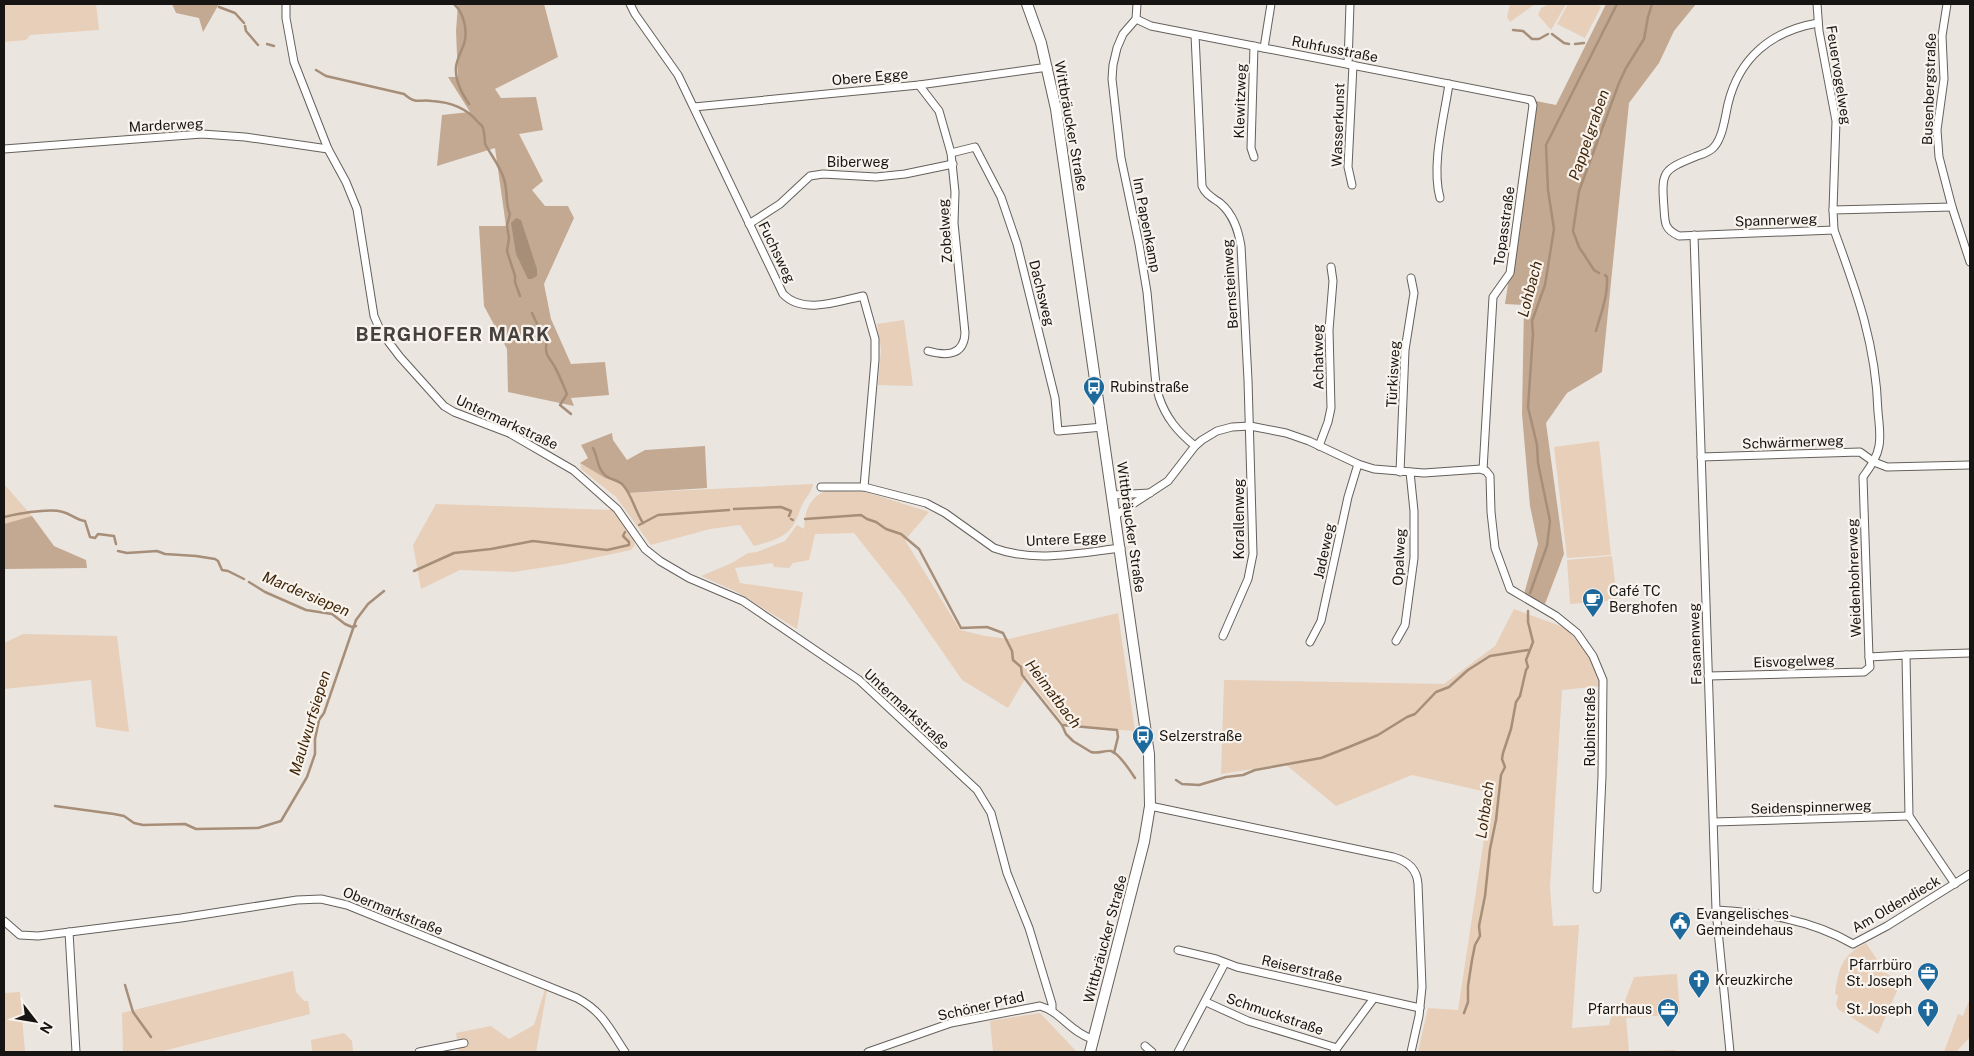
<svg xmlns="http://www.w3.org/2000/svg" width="1974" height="1056" viewBox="0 0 1974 1056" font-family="'Public Sans',sans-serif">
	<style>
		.green { fill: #e7cfb9 }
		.forest { fill: #c3a992 }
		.water { fill: #a68e78 }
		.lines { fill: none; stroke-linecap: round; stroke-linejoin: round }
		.stream { stroke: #a68e78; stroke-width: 2.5 }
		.street-casing { stroke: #65605b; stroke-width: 9 }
		.secondary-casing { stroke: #65605b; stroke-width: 12 }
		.street { stroke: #fff; stroke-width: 7 }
		.secondary { stroke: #fff; stroke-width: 10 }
		.labels { text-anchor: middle; stroke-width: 4.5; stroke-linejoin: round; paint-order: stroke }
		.street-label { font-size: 14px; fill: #171513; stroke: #f9f3ed }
		.poi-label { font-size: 14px; fill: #171513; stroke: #f9f3ed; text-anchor: start }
		.water-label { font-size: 15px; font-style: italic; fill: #412608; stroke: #f9f3ed }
		.district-label { font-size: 19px; font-weight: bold; letter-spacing: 1px; fill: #46413d; stroke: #f9f3ed }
	</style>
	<rect width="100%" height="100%" fill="#ebe5e0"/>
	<!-- green -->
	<g class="green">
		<path d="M4,4h92l3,26 -69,5 -4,5 -22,2z"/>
		<path d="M1510,4h25l-25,18 -3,-5z"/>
		<path d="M1549,4h17l-15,26 -13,-15 3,-7z"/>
		<path d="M1568,4h29l4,3 -16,31 -28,-14z"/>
		<path d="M904,320l9,66 -35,-1 3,-35 -4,-26z"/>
		<path d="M1599,441l12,114 -44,3 -13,-111z"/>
		<path d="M580,463l25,15 15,4 8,11 185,-9c-1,8 -7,13 -11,21 -3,7 -5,15 -10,22 -7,11 -26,16 -38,19l-14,-21 -30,4 -59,16 -35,-48 -35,-28z"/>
		<path d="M4,484l28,32 -28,8z"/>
		<path d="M825,491l41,1 63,20 -24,28 55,90 25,6 24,3 109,-26 17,118 -69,-5 -40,-49 -18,31 -46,-28 -58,-84 -50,-63 -39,1 -6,26 -16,3 -4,5 -15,-1 -1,-4 -38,5 5,15 63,9 -6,37 -60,-37 -36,-16 31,-13 16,-10 9,-1 28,-11 12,-16 7,4c1,-17 4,-30 21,-38z"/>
		<path d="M436,504l177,6 20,28 2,7 -4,5 -66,14 -51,8 -54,-2 -39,19 -8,-44z"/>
		<path d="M1612,556l5,44 -47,4 -3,-44z"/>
		<path d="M1514,609l52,19 22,26 12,32 -38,4 -12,198 3,38 26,-1 -7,103 37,-3 6,-21 9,-1 10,-26 43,-3 3,40 -54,4 3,33 46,-1v2h-257l10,-44 30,2 33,-217 -79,-18 -76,31 -51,-42 -64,10 3,-94 220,4 51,-38z"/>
		<path d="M23,634l94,2 12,96 -33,-5 -5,-47 -87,9v-46z"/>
		<path d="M1866,943l20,30 16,9c-10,17 -16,35 -24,52l-40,-25 -2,-5 2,-8 -3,-3c4,-25 6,-37 31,-50z"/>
		<path d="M293,971l3,21 8,9h4l2,13 -151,38h-36l-1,-39z"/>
		<path d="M545,989l2,1 -11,62h-77l-3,-19 35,-7 18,13 25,-14z"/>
		<path d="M20,992l5,60h-21v-59z"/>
		<path d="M1970,1001v36l-14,15h-12l14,-38 5,2 5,-13z"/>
		<path d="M1040,1013l37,39h-84l-3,-31z"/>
		<path d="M344,1033l8,8 1,11h-41l-1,-12z"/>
	</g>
	<!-- forest -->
	<g class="forest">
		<path d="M172,4h47l-16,28 -4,-14 -23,-5z"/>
		<path d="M458,4h86l14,53 -63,32 6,9 35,-1 7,33 -24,4 24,47 -11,9 13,16h23l6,12 -30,66 7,35 20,45 34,-2 4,33 -38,3 3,8 -66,-14 -1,-43 -23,-43 -5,-80h27l-11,-78 -58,18 5,-51 28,-3 -22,-35h10l-2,-46z"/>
		<path d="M1606,4h90l-22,27 -15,32 -30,40 -27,269 -35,21 -21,30 18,131 -19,50 -21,-10 14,-50 -8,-38 -8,-92 2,-109 -19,-1 31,-203 20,4z"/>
		<path d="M612,433l1,7 14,20 18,-10 60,-4 2,42 -79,5 -9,-11 -14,-4 -25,-15 8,-5 -7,-13z"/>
		<path d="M32,516l22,30 32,14 1,8 -83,1v-45z"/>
	</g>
	<!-- water -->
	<path class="water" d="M516,218l5,2 16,49v7l-5,3h-4l-12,-25 -5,-31z"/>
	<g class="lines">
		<!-- stream -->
		<g class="stream">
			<path d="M454,4c10,9 14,27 10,40 -3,8 -7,15 -8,23 -1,13 6,27 13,37"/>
			<path d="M219,7l16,6 9,10"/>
			<path d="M245,26l1,5 12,14"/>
			<path d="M1513,30l10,1 9,8h7l9,-5"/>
			<path d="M1552,34l12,9 5,1"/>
			<path d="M267,44l7,2"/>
			<path d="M1575,44l9,-1"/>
			<path d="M316,70l10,6 78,18c13,11 14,5 28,7 17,1 34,7 45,20 1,2 4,3 5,5 2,2 3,15 3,18 6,11 15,22 19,35 4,11 1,25 6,35l-3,11 2,13 -2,13 8,25v6l5,14"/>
			<path d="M1599,273l-5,-3 -15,-23 -6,-16 6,-40 40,-108 7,-15 18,-29 4,-22 4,-13"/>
			<path d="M532,313l6,13 9,8c1,7 -3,12 0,20 1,4 4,6 6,10 3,4 12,25 14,30l-7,11 11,9"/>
			<path d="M1596,331c5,-18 12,-35 11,-54l-2,-2"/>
			<path d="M593,448c5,9 4,21 13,28 5,4 13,4 17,9 9,10 12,26 20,38"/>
			<path d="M734,509l47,-2 10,4 -2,5"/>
			<path d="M4,517c14,-3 45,-9 59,-5 8,2 13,8 22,9l5,16 5,1 3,-4 16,2 2,8"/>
			<path d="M791,519l2,1"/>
			<path d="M805,519l56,-4 6,4 9,3 10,7 15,5 18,15 42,79 26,-1 16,6 9,18 1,9 8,7 1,8 40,50 4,9 7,7 18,11c7,2 14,-2 20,-1 8,2 20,21 24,27"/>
			<path d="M639,525l19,-10 71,-5"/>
			<path d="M118,551l9,2 30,-2 8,3 31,2 19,3 3,2 4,9 6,1 16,8"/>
			<path d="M414,571l40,-18 37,-4 42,-8 74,9 22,-5v-3l-6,-6 2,-4"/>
			<path d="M249,582l16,10 41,18 26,4 13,10 7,3 4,-1"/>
			<path d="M1530,593l17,-47 3,-25 -12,-58 -1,-18 -9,-38 5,-73 -1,-13 13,-36 9,-56 -6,-39 -2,-45 71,-141"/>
			<path d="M1062,725l55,5 1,7 -4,16"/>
			<path d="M1176,780l6,4 17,1 27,-8 17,-2 12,-5 66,-12 28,-11 29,-12 29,-18 8,-3 21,-22 13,-5 19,-17 22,-14 38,-6"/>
			<path d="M55,806l59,8 10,2 10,7 9,2 42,-1 11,5 62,-1 23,-7 26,-44 8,-23v-15l4,-19 5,-7 32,-93 12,-16 16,-13"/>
			<path d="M125,985l8,27 18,25"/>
			<path d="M1464,1013l4,-11v-16l4,-26 3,-15 5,-9 -1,-10 6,-30 5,-47 6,-29 5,-45 4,-8 -3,-8 1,-6 8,-24 5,-27 4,-6 6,-26 2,-3 -2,-7 7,-18 -5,-20v-11"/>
		</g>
		<!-- street casing -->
		<g class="street-casing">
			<g id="street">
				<path d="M286,4v14l8,44 34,87 18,33 11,27 17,107 7,16 19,25 44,49 10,6 55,21 64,37 44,39 28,40 15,12 29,17 54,23 116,79 118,110 14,23 16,60 22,55 23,76v6"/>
				<path d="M630,4l5,10 43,61 105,219c20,21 56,7 80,2l12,43v21l-11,127"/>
				<path d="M1137,4l-1,15 -13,15 -6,14 -4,17 -1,14 9,79 18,86 8,48 9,93 3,12c7,21 19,35 36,49"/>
				<path d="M1817,4l2,27 17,90 -3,89"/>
				<path d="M1947,4l-5,32 2,43 -7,51 2,27 13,50 18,55"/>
				<path d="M1136,19l15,7 380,74 2,5 -23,168 -17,24 -10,173"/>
				<path d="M1818,23c-47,8 -79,35 -90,81 -3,13 -5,33 -14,43 -4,5 -11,7 -17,9 -34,14 -36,14 -33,52 1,15 0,21 15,28l155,-6 -1,-20 119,-3"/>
				<path d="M1195,35l7,151c3,8 11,12 18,17 13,11 18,26 21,43l7,134 5,174 -5,25 -25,57"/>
				<path d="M1264,48l7,-44"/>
				<path d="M1348,64l2,-60"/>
				<path d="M919,85l20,26 12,42 4,39 -1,31 11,110c-1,23 -19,23 -37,18"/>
				<path d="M694,107l225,-22 129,-18"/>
				<path d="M4,149l198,-15 43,3 83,12"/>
				<path d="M951,153l24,-6 26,50 16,47 38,154 3,33 45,-4"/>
				<path d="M1254,157l-3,-9 3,-102"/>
				<path d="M1352,185l-4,-18 5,-102"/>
				<path d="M1440,198c-9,-33 4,-80 9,-114"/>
				<path d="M749,224l31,-20 30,-28 13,-2 53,3 29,-3 48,-10"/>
				<path d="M1834,230c23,63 42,114 44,182 1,10 3,24 1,34 -2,12 -9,21 -16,31l6,180 37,-2 3,161 46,68"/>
				<path d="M1694,235l22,675 14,142"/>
				<path d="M1319,446l9,-24 3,-14 -2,-78 4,-49 -2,-14"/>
				<path d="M1701,457l159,-5 14,10 13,5 83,-2"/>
				<path d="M1400,472l5,-122 9,-57 -3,-15"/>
				<path d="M821,487h43l62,16 19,10 49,35c40,15 85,5 127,0"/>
				<path d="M1113,495l37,-2"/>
				<path d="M1116,515l52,-34 27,-35 7,-6 15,-9 15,-4 18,-1 36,7 23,8 49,23 16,5 50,4 57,-4 5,2 4,5 1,36 4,36 15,41 46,27 21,17 16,23 10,24 -1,96 -5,113"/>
				<path d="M1396,641l9,-16 9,-67v-47l-4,-39"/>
				<path d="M1310,642l11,-21 27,-124 10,-33"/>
				<path d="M1906,655l64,-2"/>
				<path d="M1708,676l156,-4 6,-5 -1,-10"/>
				<path d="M1150,806l243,51c15,4 24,12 25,27l4,103 -3,29 -8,36"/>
				<path d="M1714,822l195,-6"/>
				<path d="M1716,910c48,3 94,9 137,34l34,-18 83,-52"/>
				<path d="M4,921l16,14 18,1 143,-18 116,-18 24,-1 26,6 230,93c26,14 32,30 48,54"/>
				<path d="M69,932l7,120"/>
				<path d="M1178,950l38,9 21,8 183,41"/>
				<path d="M1206,1002l42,19 89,27"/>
				<path d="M1145,1046l7,6"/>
				<path d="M419,1052l45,-9"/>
				<path d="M868,1052l83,-29 89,-17c21,6 29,25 52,33"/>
				<path d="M1178,1052l47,-89"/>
				<path d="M1334,1052l40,-54"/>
			</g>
		</g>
		<!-- secondary casing -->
		<g class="secondary-casing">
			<path id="secondary" d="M1027,4l14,39 15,66 93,645 1,52 -6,36 -54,210"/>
		</g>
		<!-- street -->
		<use href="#street" class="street"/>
		<!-- secondary -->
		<use href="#secondary" class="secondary"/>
	</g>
	<!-- icons -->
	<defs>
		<g id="bus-pin" transform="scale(1.125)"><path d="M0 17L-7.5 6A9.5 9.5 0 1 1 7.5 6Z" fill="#1e699c" stroke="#f9f3ed"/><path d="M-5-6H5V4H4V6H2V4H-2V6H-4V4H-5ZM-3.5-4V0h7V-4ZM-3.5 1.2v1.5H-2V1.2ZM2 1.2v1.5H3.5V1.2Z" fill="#fff"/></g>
		<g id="cafe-pin" transform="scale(1.125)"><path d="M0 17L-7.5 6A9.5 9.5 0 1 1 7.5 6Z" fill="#1e699c" stroke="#f9f3ed"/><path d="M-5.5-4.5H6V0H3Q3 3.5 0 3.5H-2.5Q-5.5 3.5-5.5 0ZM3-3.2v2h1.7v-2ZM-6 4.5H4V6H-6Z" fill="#fff"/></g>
		<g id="civic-pin" transform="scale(1.125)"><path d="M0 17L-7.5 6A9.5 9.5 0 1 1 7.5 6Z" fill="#1e699c" stroke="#f9f3ed"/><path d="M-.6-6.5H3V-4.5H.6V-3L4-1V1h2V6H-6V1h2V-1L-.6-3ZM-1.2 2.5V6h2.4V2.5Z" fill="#fff"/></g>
		<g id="office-pin" transform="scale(1.125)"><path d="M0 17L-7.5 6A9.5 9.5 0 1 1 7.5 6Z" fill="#1e699c" stroke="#f9f3ed"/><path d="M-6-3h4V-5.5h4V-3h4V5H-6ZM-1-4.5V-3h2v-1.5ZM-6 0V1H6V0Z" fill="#fff"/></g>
		<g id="church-pin" transform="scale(1.125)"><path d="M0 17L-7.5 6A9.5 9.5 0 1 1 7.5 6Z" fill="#1e699c" stroke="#f9f3ed"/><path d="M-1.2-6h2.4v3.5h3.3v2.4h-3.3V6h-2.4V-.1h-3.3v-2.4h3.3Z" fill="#fff"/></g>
	</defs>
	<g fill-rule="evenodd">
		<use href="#bus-pin" x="1094" y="387"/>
		<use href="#cafe-pin" x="1593" y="599"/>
		<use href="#bus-pin" x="1143" y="736"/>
		<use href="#civic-pin" x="1680" y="922"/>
		<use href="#office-pin" x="1928" y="973"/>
		<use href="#church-pin" x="1699" y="980"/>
		<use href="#office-pin" x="1668" y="1009"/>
		<use href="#church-pin" x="1928" y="1009"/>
	</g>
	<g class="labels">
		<!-- street labels -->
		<g class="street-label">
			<text transform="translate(1335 49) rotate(11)" y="5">Ruhfusstraße</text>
			<text transform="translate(1839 75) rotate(81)" y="5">Feuervogelweg</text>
			<text transform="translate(870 77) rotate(-5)" y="5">Obere Egge</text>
			<text transform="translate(1929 89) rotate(-88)" y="5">Busenbergstraße</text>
			<text transform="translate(1240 101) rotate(-88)" y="5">Klewitzweg</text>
			<text transform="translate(166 125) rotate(-3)" y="5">Marderweg</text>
			<text transform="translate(1338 125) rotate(-88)" y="5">Wasserkunst</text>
			<text transform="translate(1071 126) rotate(80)" y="5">Wittbräucker Straße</text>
			<text x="858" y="167">Biberweg</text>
			<text transform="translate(1776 220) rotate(-2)" y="5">Spannerweg</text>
			<text transform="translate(1147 225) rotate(79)" y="5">Im Papenkamp</text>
			<text transform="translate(1504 226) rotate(-82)" y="5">Topasstraße</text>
			<text transform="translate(945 231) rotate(-94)" y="5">Zobelweg</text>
			<text transform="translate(777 252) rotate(64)" y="5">Fuchsweg</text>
			<text transform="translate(1230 284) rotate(-94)" y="5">Bernsteinweg</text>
			<text transform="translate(1042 293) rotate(76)" y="5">Dachsweg</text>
			<text transform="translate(1318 357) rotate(-91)" y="5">Achatweg</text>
			<text transform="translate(1393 374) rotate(-87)" y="5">Türkisweg</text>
			<text transform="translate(507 422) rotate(25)" y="5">Untermarkstraße</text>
			<text transform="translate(1793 442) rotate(-2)" y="5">Schwärmerweg</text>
			<text transform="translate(1239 519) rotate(-90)" y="5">Korallenweg</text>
			<text transform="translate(1131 527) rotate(82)" y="5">Wittbräucker Straße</text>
			<text transform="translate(1066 539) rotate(-3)" y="5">Untere Egge</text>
			<text transform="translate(1324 551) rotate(-78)" y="5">Jadeweg</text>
			<text transform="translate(1399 557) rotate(-87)" y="5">Opalweg</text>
			<text transform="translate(1854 578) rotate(-92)" y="5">Weidenbohrerweg</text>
			<text transform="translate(1695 644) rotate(-92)" y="5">Fasanenweg</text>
			<text transform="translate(1794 661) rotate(-2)" y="5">Eisvogelweg</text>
			<text transform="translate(907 709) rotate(43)" y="5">Untermarkstraße</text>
			<text transform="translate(1590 727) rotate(-90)" y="5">Rubinstraße</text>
			<text transform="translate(1811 807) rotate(-2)" y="5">Seidenspinnerweg</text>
			<text transform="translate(1896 904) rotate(-30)" y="5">Am Oldendieck</text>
			<text transform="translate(393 911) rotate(22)" y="5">Obermarkstraße</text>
			<text transform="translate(1105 939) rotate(-75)" y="5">Wittbräucker Straße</text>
			<text transform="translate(1302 969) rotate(13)" y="5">Reiserstraße</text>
			<text transform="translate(981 1006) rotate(-13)" y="5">Schöner Pfad</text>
			<text transform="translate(1275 1014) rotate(19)" y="5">Schmuckstraße</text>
		</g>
		<!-- poi labels -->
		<g class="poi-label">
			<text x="1110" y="392">Rubinstraße</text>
			<text x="1609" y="596">Café TC<tspan x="1609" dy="16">Berghofen</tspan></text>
			<text x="1159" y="741">Selzerstraße</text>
			<text x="1696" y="919">Evangelisches<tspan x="1696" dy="16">Gemeindehaus</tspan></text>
			<text x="1912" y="970" text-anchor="end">Pfarrbüro<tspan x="1912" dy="16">St. Joseph</tspan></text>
			<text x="1715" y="985">Kreuzkirche</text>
			<text x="1652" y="1014" text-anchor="end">Pfarrhaus</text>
			<text x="1912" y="1014" text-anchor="end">St. Joseph</text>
		</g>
		<!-- water labels -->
		<g class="water-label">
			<text transform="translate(1589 135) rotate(-71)" y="5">Pappelgraben</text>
			<text transform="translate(1530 289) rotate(-75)" y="5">Lohbach</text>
			<text transform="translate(306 594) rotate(23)" y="5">Mardersiepen</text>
			<text transform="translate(1053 694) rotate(53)" y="5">Heimatbach</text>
			<text transform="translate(310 723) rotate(-73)" y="5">Maulwurfsiepen</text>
			<text transform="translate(1485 810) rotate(-82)" y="5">Lohbach</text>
		</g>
		<!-- district labels -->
		<g class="district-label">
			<text x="453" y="341">BERGHOFER MARK</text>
		</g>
	</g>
	<!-- border -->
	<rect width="1974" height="1056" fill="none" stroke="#171513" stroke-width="10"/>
	<!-- north arrow -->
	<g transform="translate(35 1021) rotate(121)" stroke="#f9f3ed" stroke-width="4" paint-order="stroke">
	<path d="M0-4L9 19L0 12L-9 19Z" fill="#171513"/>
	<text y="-8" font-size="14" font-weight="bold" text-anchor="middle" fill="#171513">N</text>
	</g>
</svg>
